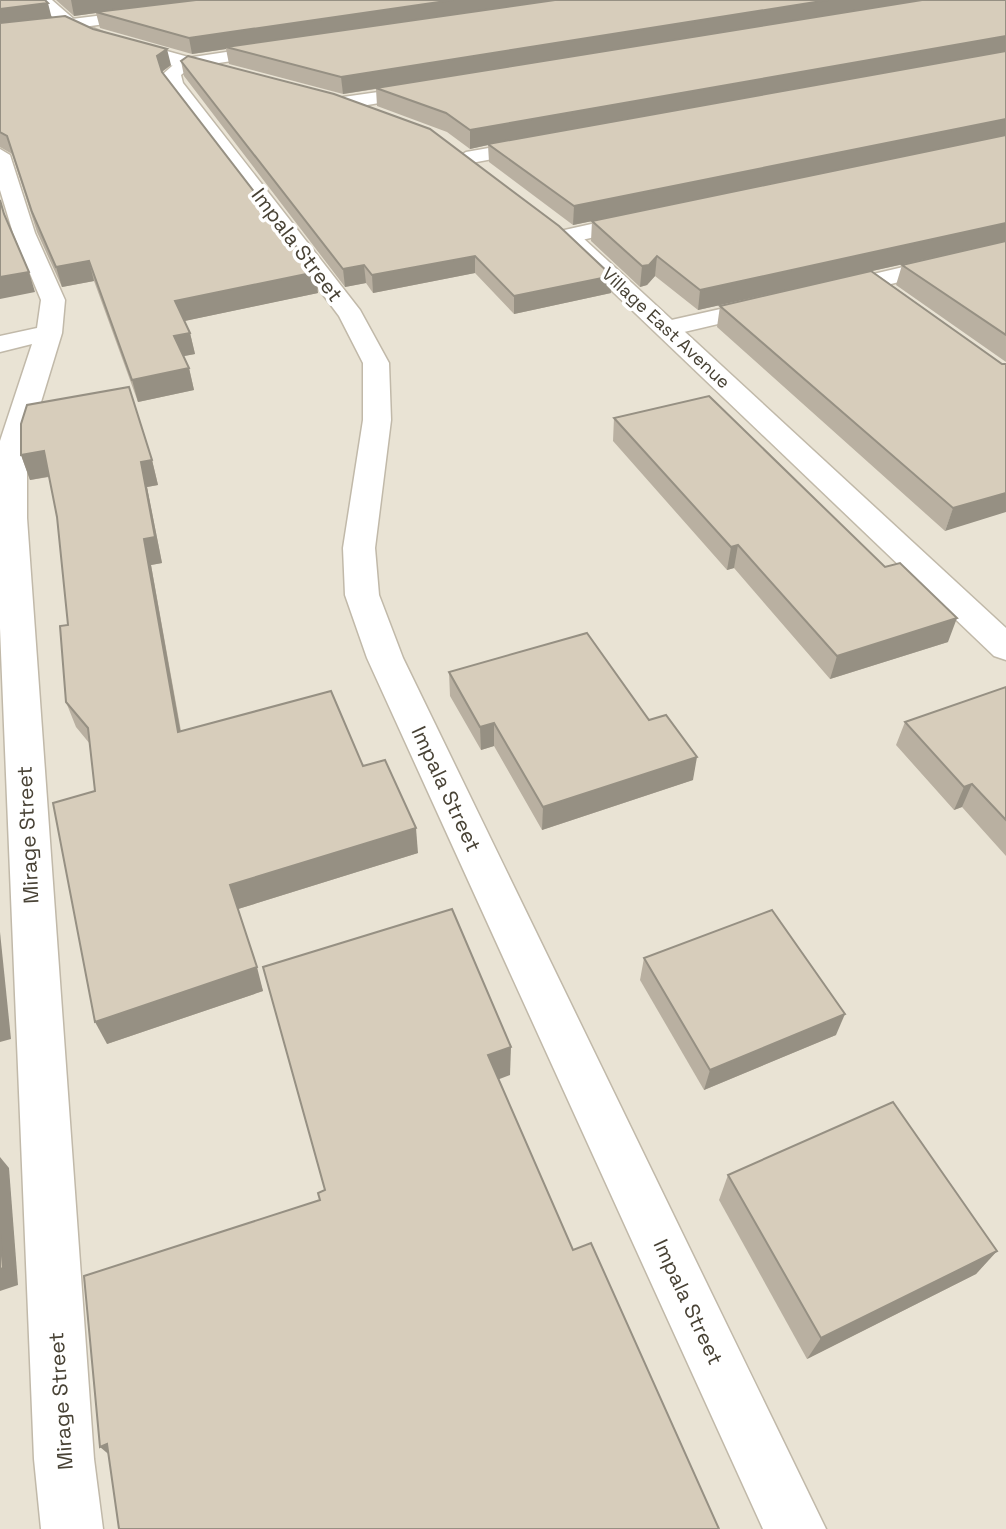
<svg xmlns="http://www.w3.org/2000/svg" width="1006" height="1529" viewBox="0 0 1006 1529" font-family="'Space Grotesk',sans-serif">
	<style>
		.residential { fill: #e9e3d4 }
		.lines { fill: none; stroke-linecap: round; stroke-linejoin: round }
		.minor-casing { stroke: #c1b9a9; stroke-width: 3 }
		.tertiary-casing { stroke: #c1b9a9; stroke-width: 3 }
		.minor { fill: #fff; fill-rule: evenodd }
		.tertiary { fill: #fff; fill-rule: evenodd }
		.wall { fill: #b9b0a1 }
		.shaded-wall { fill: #969083 }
		.building { fill: #d7cdbb; stroke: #969083; stroke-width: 2 }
		.labels { text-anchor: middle; stroke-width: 7; stroke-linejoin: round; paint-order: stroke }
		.far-street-label { font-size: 18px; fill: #484235; stroke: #fff }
		.street-label { font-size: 21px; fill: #484235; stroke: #fff }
	</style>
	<rect width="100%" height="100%" fill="#f5f1e7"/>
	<!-- residential -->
	<rect class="residential" x="0" y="0" width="1006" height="1529"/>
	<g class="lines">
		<!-- minor casing -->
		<g class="minor-casing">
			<g id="minor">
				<path d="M152,9l8,5 -2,3 -158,21v-10z"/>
				<path d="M280,44l6,1 3,4 -3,4 -95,14 -10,8 2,8 177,227 29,53 2,57 -16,128 4,47 24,63 423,871h-63l-396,-871 -22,-63 -2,-47 20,-128v-57l-24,-47 -171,-228 -5,-14 17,-15z"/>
				<path d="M428,85l9,5 -3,4 -91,15 -9,-6 9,-6z"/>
				<path d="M539,139l7,2 3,4 -3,4 -80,15 -10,-6 10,-6z"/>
				<path d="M0,149l10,6 25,78 30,67 -3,33 -35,115v70l67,941 9,70h-62l-7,-70 -34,-831v-187l32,-97 -32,8v-16l37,-8 4,-28 -28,-67 -13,-43z"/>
				<path d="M641,213l11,7 -3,5 -81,18 -11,-7 3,-5z"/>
				<path d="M1006,243v14l-175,41 -9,-2 -3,-5 3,-5z"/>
				<path d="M769,298l9,2 3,5 -3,5 -111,26 -9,-3 -4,-5 4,-5z"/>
			</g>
		</g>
		<!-- tertiary casing -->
		<g class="tertiary-casing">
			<g id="tertiary">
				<path d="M35,0h17l24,21 33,14 130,36 3,4 -9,5c-58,-14 -161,-33 -198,-80z"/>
				<path d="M574,235l8,2 424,391v32l-12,-4 -428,-409 -3,-5 3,-5z"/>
			</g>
		</g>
		<!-- minor -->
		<use href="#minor" class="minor"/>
		<!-- tertiary -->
		<use href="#tertiary" class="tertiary"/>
	</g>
	<!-- wall -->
	<g class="wall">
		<path d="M0,0l51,17 120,48 -9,7 156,221 -134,28 6,12 5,21 -11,2 5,12 5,22 -56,12 -44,-121 -32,6 -25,-55 -25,-78 -12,-7z"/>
		<path d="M56,0h950v362l-110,-77 6,-20 34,-8 -64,14 130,93h4l-61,167 -228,-204 3,-21 126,-29 -148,33 -43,-34 -8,9 -7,2 -49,-46 1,-20 -19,4 -84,-63 -1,-17 -18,4 -23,-17 -70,-26 -1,-17 -33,5 -114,-30 -3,-15 -34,5 -92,-26 -4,-15 -22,3z"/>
		<path d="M181,61l431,215 -1,17 -97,21 -39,-41 -102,20 -7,-10 -21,4 -161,-211z"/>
		<path d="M614,418l334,224 -118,37 -96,-111 -7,2 -114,-129z"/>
		<path d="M21,455l131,5 6,25 -11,2 15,76 -11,2 30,166 182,35 55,87 -180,56 25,82 -156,53 -12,-253 -5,-47 -14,-17 -10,-25 2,-77 -11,-108 -8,-40 -19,3z"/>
		<path d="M449,672l200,48 44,60 -151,50 -48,-84 -13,4 -31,-54z"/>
		<path d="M1006,687v169l-44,-49 -8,3 -58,-65 9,-23z"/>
		<path d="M644,958l192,77 -132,55 -64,-110z"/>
		<path d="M728,1175l269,76 -21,23 -169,85 -88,-159z"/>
	</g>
	<!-- shaded-wall -->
	<g class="shaded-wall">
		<path d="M71,0h135l-110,12v1l-22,3z"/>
		<path d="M453,0h108l-335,47v2l-34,5 -3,-16z"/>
		<path d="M828,0h95l-580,94 -2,-17z"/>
		<path d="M48,3l4,16 -52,6v-16z"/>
		<path d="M1006,36v16l-518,92v1l-18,4v-19z"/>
		<path d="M167,49l4,16 -11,8 -3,-17z"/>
		<path d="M1006,119v17l-433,89 1,-19z"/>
		<path d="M1006,223v18l-308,69 2,-20z"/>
		<path d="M475,256v17l-102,20 -1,-18z"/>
		<path d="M657,256l-2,20 -8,9 -7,2 2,-21z"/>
		<path d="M89,261l5,20 -32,6 -6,-20z"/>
		<path d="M364,265l2,18 -21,4 -2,-18z"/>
		<path d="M29,272l6,20 -35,7v-22z"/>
		<path d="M316,272l2,21 -138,29 -5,-21z"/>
		<path d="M612,276l-1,17 -97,21v-18z"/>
		<path d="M190,333l5,21 -16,3 -5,-21z"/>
		<path d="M189,368l5,22 -56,12 -6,-22z"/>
		<path d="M44,451l8,25 -22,4 -9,-25z"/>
		<path d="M152,460l6,25 -11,2 15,76 -11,2 34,192 -7,-25 -34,-193 -3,-77z"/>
		<path d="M1006,493v19l-61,19 8,-23z"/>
		<path d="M738,545l-4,23 -7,2 4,-23z"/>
		<path d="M957,618l-9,24 -118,37 7,-23z"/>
		<path d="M494,723v23l-13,4 -1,-23z"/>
		<path d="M697,757l-4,23 -151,50 1,-23z"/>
		<path d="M972,784l-10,23 -8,3 10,-23z"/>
		<path d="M416,828l2,25 -180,56 -8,-24z"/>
		<path d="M0,932l11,107 -11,3z"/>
		<path d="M257,967l6,24 -156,53 -12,-22z"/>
		<path d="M845,1014l-9,21 -132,55 6,-20z"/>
		<path d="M511,1047l-1,28 -21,8 -1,-28z"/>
		<path d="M0,1157l9,11 9,117 -18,6z"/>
		<path d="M997,1251l-21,23 -169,85 14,-21z"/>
		<path d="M107,1444l12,19 -19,-16z"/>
	</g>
	<!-- building -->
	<g class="building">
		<path d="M0,0h45l3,3 -48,6z"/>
		<path d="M196,0h257l-264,38 -93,-26z"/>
		<path d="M555,0h273l-487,77 -115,-30z"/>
		<path d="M922,0h84v36l-536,94 -24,-17 -70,-25z"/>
		<path d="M65,16l28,13 74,20 -10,7 5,16 154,200 -141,29 15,32 -16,3 15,32 -57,12 -43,-119 -33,6 -24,-55 -25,-76 -7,-4v-109z"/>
		<path d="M1006,51v68l-432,87 -86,-62z"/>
		<path d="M188,56l146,38 96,35 129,97 53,50 -98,20 -39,-40 -103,19 -8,-10 -21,4 -162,-208z"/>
		<path d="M1006,135v88l-306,67 -43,-34 -8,9 -7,1 -50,-45z"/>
		<path d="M0,200l4,14 25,58 -29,5z"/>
		<path d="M1006,241v94l-104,-70z"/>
		<path d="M871,271l131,93h4v129l-53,15 -233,-202z"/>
		<path d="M129,387l23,73 -11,2 14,75 -11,2 34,193 153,-41 32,75 22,-6 31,68 -186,57 27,82 -162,55 -42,-219 42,-12 -7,-63 -22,-26 -6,-76 8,-1 -11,-108 -13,-66 -23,4v-31l6,-19z"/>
		<path d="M709,396l176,171 15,-4 57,55 -120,38 -99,-111 -7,2 -117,-129z"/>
		<path d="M587,633l62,87 17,-5 31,42 -154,50 -49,-84 -14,4 -31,-55z"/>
		<path d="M1006,687v133l-34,-36 -8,3 -59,-65z"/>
		<path d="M452,909l59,138 -23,8 85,195 18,-7 128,286h-600l-12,-85 -7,3 -16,-171 236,-76 -2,-7 7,-3 -62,-223z"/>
		<path d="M772,910l73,104 -135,56 -66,-112z"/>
		<path d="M893,1102l104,149 -176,87 -93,-163z"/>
		<path d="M0,1232l3,36 -3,1z"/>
	</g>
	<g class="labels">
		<!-- far-street labels -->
		<g class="far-street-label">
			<text transform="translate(666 328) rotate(43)" y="6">Village East Avenue</text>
		</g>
		<!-- street labels -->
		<g class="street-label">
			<text transform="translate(297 245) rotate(53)" y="7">Impala Street</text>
			<text transform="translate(446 789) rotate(65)" y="7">Impala Street</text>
			<text transform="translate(28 835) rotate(-93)" y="7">Mirage Street</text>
			<text transform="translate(688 1302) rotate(65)" y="7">Impala Street</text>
			<text transform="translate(61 1401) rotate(-94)" y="7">Mirage Street</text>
		</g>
	</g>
</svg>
